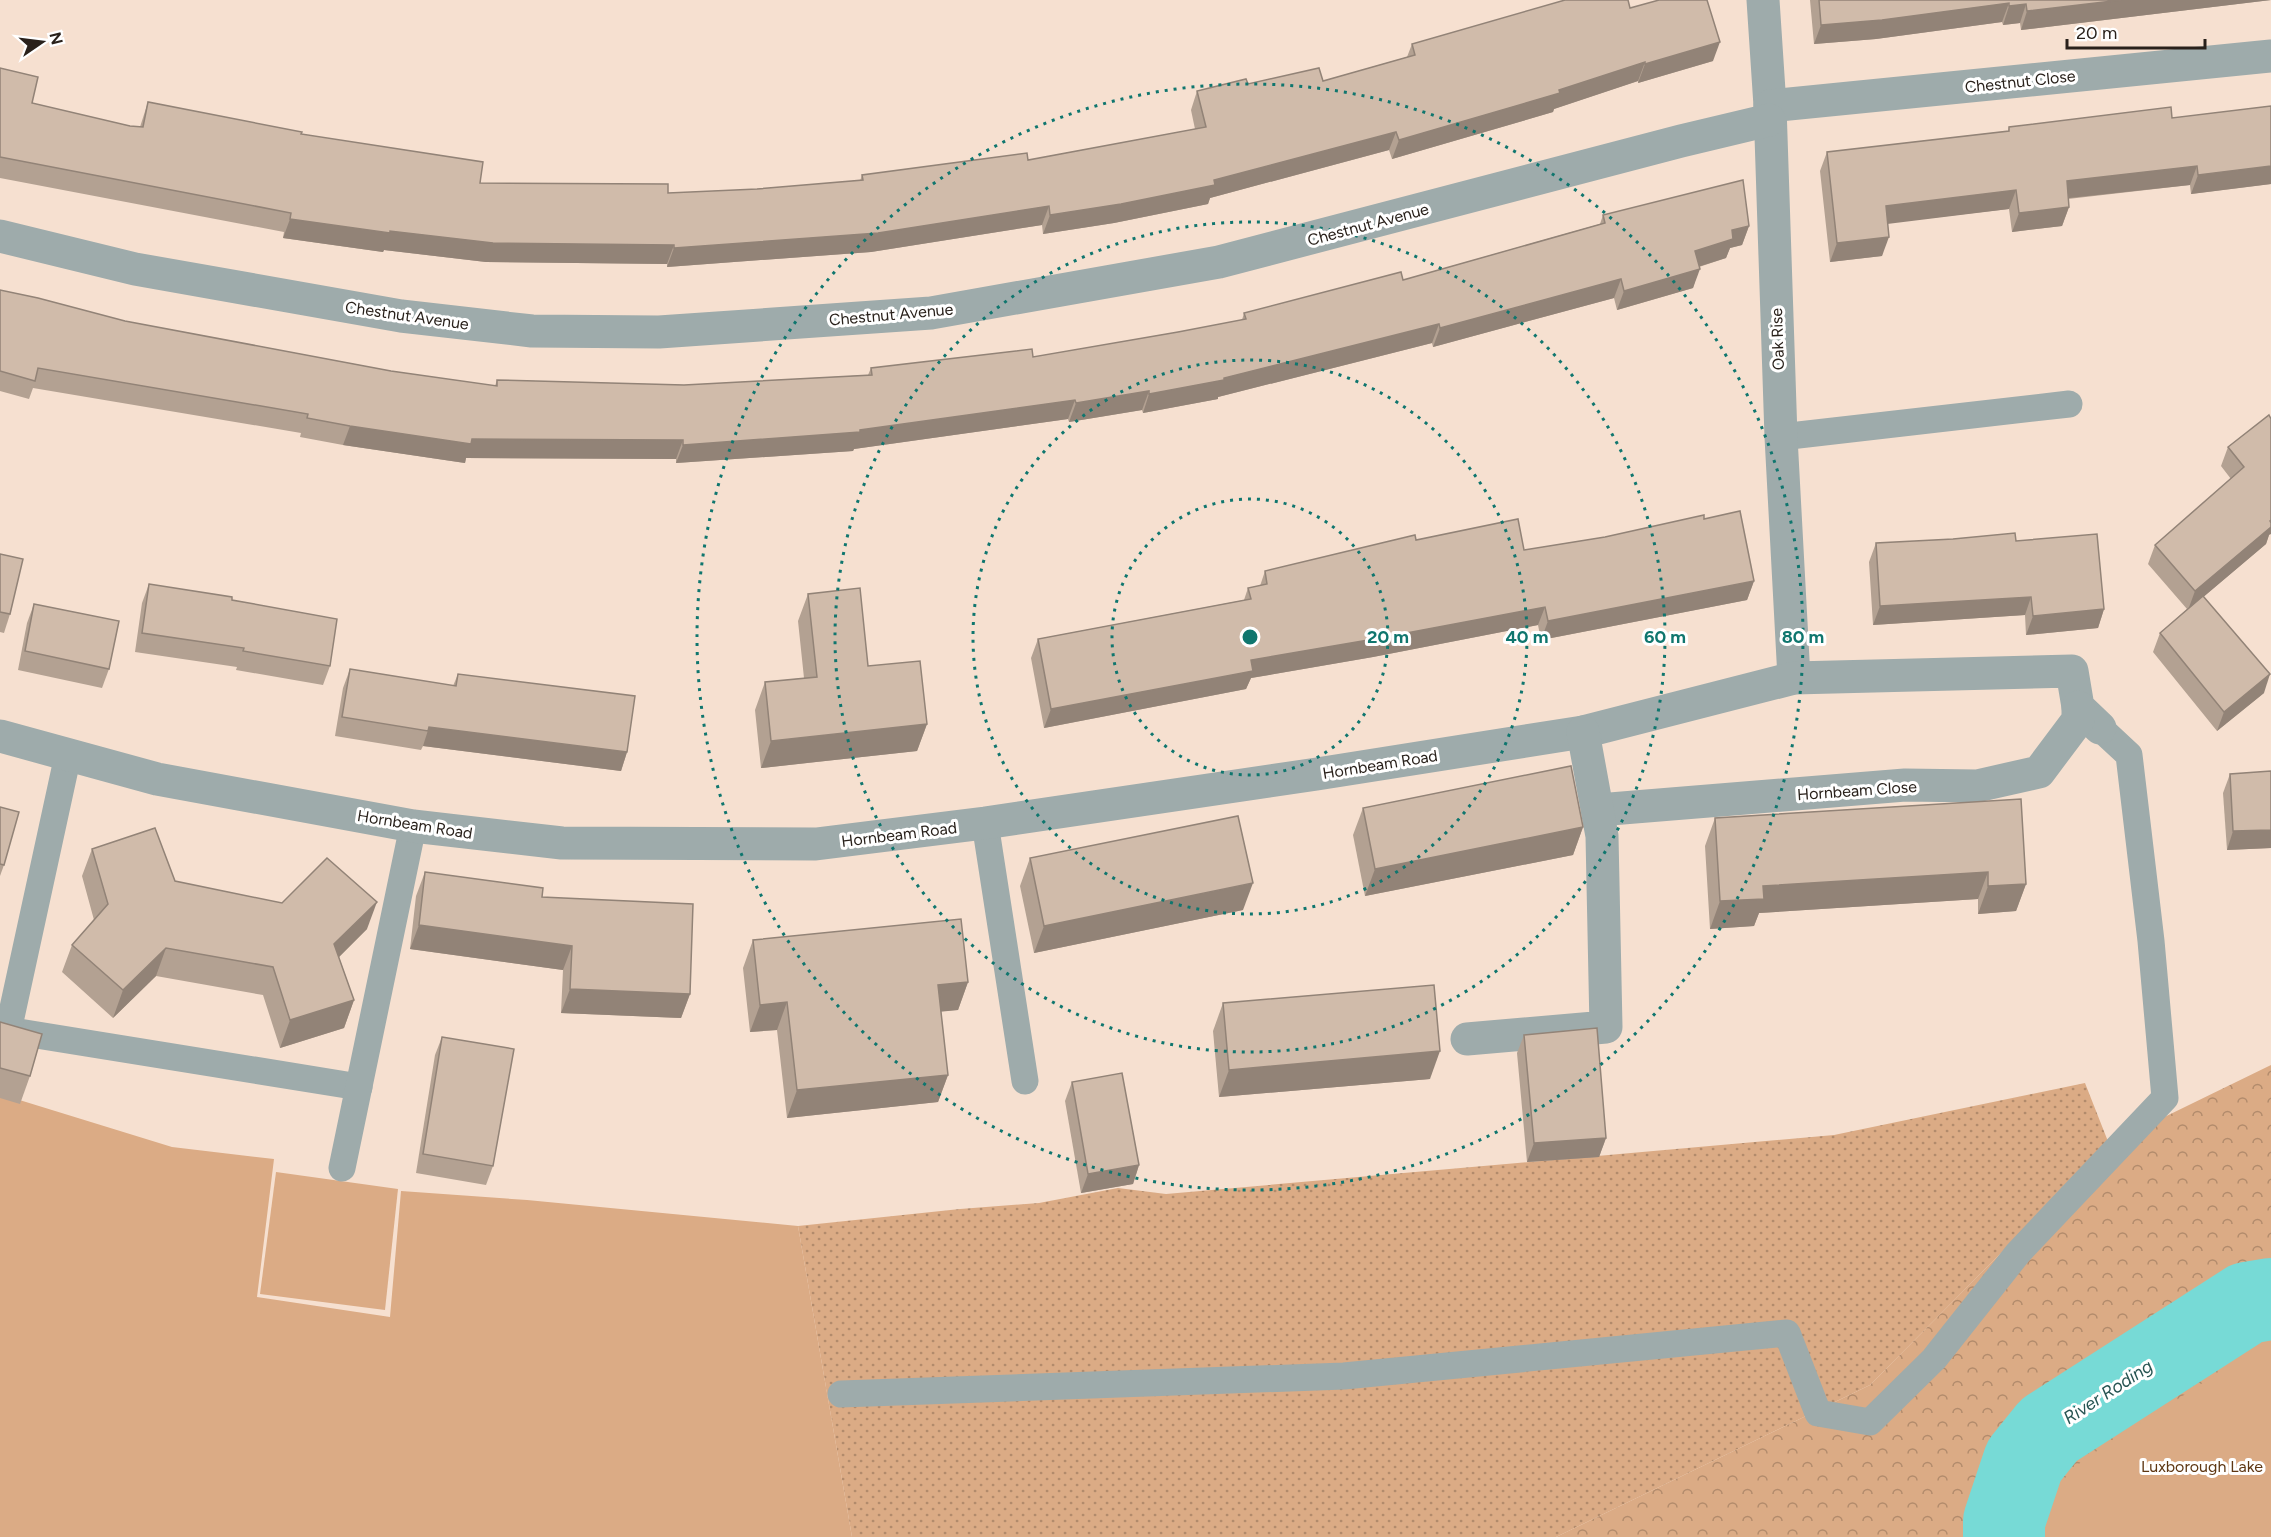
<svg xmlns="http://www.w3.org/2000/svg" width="2271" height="1537" viewBox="0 0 2271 1537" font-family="Figtree,sans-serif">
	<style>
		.grass { fill: url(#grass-dots) }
		.forest { fill: url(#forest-crowns) }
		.park { fill: #dbab85 }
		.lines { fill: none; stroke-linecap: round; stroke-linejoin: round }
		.river { stroke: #77dad6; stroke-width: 82 }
		.service { stroke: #9eabab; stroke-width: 27 }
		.minor { stroke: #9eabab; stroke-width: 33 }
		.wall { fill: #b3a192 }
		.shaded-wall { fill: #928377 }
		.building { fill: #d0bbaa; stroke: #928377; stroke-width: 1.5 }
		.ring { fill: none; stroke: #0f766e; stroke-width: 3; stroke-dasharray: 3 6 }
		.labels { text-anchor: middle; stroke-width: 6; stroke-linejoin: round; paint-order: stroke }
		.street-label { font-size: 16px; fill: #29211b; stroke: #fff }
		.park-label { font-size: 16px; fill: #5e3713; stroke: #fff }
		.water-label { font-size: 18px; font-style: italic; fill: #285553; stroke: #fff }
		.centre { fill: #0f766e; stroke: #fff; stroke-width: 3 }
		.ring-label { font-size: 18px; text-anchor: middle; font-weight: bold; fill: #0f766e; stroke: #fff; stroke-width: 6; stroke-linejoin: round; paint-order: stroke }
	</style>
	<defs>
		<pattern id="grass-dots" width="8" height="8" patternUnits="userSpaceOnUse" patternTransform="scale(1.5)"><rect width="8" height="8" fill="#dbab85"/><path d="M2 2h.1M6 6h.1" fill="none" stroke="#b28b6c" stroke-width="1.8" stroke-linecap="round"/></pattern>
		<pattern id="forest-crowns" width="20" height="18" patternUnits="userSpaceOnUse" patternTransform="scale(1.5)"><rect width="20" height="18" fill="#dbab85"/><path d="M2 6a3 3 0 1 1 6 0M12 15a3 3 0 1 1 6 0" fill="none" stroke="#b28b6c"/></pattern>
	</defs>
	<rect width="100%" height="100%" fill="#f6e0d0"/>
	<!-- grass -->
	<path class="grass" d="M2085,1083l24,61 -239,241 -314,152h-704l-54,-311 162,-17 79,-6 79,-15 48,6 668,-59z"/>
	<!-- forest -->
	<path class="forest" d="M2271,1065v472h-715l314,-152 239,-241z"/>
	<!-- park -->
	<g class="park">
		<path d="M0,1094l172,53 102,12 -17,138 133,20 11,-126 126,9 271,26 54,311h-852z"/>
		<path d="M276,1172l122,17 -13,121 -125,-16z"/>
		<path d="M2271,1339v198h-231v-7l13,-40 30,-30z"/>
	</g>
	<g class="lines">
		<!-- river -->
		<path class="river" d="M2004,1537v-16l20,-60 25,-31 198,-127 24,-4"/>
		<!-- service -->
		<g class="service">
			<path d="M1781,437l288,-33"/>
			<path d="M985,823l40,258"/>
			<path d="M0,1029l359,58"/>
			<path d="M8,1031l60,-276"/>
			<path d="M342,1168l71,-342"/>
			<path d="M841,1394l503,-18 443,-43 31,80 52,9 64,-63 84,-106 147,-155 -14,-157 -22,-186 -29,-27"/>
		</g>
		<!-- minor -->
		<g class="minor">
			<path d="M1763,0l7,106 11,331 13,241"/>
			<path d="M1770,106l501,-50"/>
			<path d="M0,236l135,33 266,47 131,15 127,1 272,-19 288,-51 462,-121 88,-21"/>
			<path d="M0,736l157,43 256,47 149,17 254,1 169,-21 332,-49 266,-42 211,-54 278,-7 6,36 22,21"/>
			<path d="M1598,810l307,-25 72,1 62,-14 39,-52v-13"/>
			<path d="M1467,1039l139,-12 -4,-191 -19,-104"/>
		</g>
	</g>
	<!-- wall -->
	<g class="wall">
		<path d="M1810,0h461l-250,30 -1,-7 -17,2 -1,-3 -126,17 -62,5z"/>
		<path d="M1630,8l83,53 -75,22v-2l-84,28 -1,3 -161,47 -3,-9 -179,48 -2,6 -94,19 -71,11 -1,-9 -171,27 -204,15v-3l-181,-2 -102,-12 -1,2 -100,-14 1,-6 -284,-54v-110l32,35 98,23 10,1 8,-25 153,32 179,49 188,10 89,-4 103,-8 2,-6 166,-15 167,-31 -4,-19 6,-19 51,-7 75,-3 84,-24 5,-13z"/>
		<path d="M2271,106v78l-80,10 -1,-9 -122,14 1,8 -7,19 -50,6 -3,-23 -122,14 -5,33 -52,6 -10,-91 7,-19 181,-21 1,-4 163,-9z"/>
		<path d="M1603,215l146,11 -7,19 -12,3 -4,10 -27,9 -6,21 -76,22 -3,-12 -181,49 -1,-4 -214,54v2l-75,14 -1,-3 -73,12 -1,-3 -214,30 -1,2 -177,12v-4l-210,-1 -1,5 -122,-18 -43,-8 1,-4 -268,-45 -4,11 -29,-8v-101l125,31 266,50 104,15 2,-6 187,5 184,-10 3,-7 162,-11 145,-25 64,-12 2,-7 159,-33 197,-56z"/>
		<path d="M2269,415v120l-3,9 -63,53 61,96 -47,38 -64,-79 7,-19 27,-24 -39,-45 7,-19 76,-66 -10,-13 7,-19z"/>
		<path d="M1704,519l50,62 -7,19 -206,40 -3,-15 -165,32 -122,21 -5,11 -202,39 -13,-70 7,-19 206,-39 4,-12 12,-2 5,-15 151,-31 108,10 81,-13z"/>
		<path d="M2016,541l88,68 -6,19 -72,7 -1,-20 -152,10 -4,-63 7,-19z"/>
		<path d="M0,554l10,60 -6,19 -4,-1z"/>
		<path d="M149,584l83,16 98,66 -7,19 -87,-15 1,-3 -102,-15 7,-49z"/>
		<path d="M808,594l60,72 59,58 -10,27 -156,17 -6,-58 10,-28 39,-4 -6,-57z"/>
		<path d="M34,604l75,65 -7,19 -84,-18 9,-47z"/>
		<path d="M350,669l103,17 5,-12 169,78 -6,19 -198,-25 -2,4 -86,-14 8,-48z"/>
		<path d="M2271,771v77l-44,2 -4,-57 7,-19z"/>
		<path d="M2021,799l5,85 -10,27 -38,3v-15l-219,14 -5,13 -44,3 -5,-83 10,-28z"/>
		<path d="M0,807l4,58 -4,11z"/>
		<path d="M1363,808l220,19 -10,28 -208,41 -12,-61z"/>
		<path d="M92,849l83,32 192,48 -28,28 15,43 -10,28 -64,20 -17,-53 -107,-19 -43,42 -51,-46 10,-27 22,-25 -12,-44z"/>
		<path d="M1030,858l213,52 -209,43 -14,-67z"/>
		<path d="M425,872l117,25 148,97 -9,24 -120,-5 2,-43 -153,-21 6,-53z"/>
		<path d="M753,940l215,42 -10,28 -17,1 7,64 -10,27 -151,16 -10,-88 -27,2 -7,-64z"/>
		<path d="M1223,1003l207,76 -211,18 -6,-66z"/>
		<path d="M0,1022l30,54 -10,28 -20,-6z"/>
		<path d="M1524,1035l82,103 -7,19 -72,5 -10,-109z"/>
		<path d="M442,1037l51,129 -7,19 -70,-12 19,-118z"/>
		<path d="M1072,1082l67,83 -6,19 -52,9 -16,-92z"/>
	</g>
	<!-- shaded-wall -->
	<g class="shaded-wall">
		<path d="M2121,0h150l-250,30 6,-19z"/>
		<path d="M2009,3l-7,19 -126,17 -62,5 7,-19z"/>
		<path d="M2026,4l-6,19 -17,2 6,-19z"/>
		<path d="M1720,42l-7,19 -75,22 7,-19z"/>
		<path d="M1645,62l-7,19 -84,28 -1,3 -161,47 7,-19 160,-50z"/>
		<path d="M1396,132l-7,18 -179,48 -2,6 -94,19 -71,11 7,-19 164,-35z"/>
		<path d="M2197,166l-7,19 -130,14 7,-18z"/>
		<path d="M2271,166v18l-80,10 7,-19z"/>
		<path d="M2016,190l-7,19 -130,16 7,-19z"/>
		<path d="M1049,206l-7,19 -171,27 -204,15 7,-19z"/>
		<path d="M2069,207l-7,19 -50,6 7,-19z"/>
		<path d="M290,219l100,12 284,14 -7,19 -181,-2 -102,-12 -1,2 -100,-14z"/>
		<path d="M1749,226l-7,19 -12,3 -4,10 -38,12 7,-19 37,-21z"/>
		<path d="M1889,237l-7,19 -52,6 7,-19z"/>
		<path d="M1700,269l-7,19 -76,22 7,-19z"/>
		<path d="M1621,279l-7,19 -181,49 7,-19z"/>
		<path d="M1439,324l-7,19 -214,54v2l-75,14 6,-19 75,-16z"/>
		<path d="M1149,391l-7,19 -73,12 7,-19z"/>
		<path d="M1075,400l-7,19 -214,30 -1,2 -177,12 7,-18 177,-15z"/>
		<path d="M350,426l122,13 211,1 -7,19 -210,-1 -1,5 -122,-18z"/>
		<path d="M2271,520v14l-2,1 -3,9 -78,66 7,-19z"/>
		<path d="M1754,581l-7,19 -206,40 7,-19z"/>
		<path d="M2031,597l-6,18 -152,10 7,-19z"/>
		<path d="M1545,607l-7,18 -165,32 -122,21 -5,11 -202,39 7,-19 200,-49z"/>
		<path d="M2104,609l-6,19 -72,7 7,-19z"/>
		<path d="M2270,674l-6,19 -47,38 7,-19z"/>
		<path d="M927,724l-10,27 -156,17 10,-27z"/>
		<path d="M429,727l198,25 -6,19 -198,-25z"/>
		<path d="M1583,827l-10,28 -208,41 10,-27z"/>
		<path d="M2271,830v18l-44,2 6,-19z"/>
		<path d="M1988,872l-10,27 -219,14 -5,13 -44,3 10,-28 43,-15z"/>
		<path d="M1253,883l-10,27 -209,43 10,-27z"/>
		<path d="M2026,884l-10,27 -38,3 10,-28z"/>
		<path d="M377,902l-10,27 -43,43 10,-28z"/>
		<path d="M419,925l153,21 -9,24 -153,-21z"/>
		<path d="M166,948l-10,28 -43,42 10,-28z"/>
		<path d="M968,982l-10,28 -30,3 10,-28z"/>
		<path d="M570,989l120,5 -9,24 -120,-5z"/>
		<path d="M354,1000l-10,28 -64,20 10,-28z"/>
		<path d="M787,1002l-10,28 -27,2 10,-27z"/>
		<path d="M1440,1051l-10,28 -211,18 10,-27z"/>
		<path d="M948,1075l-10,27 -151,16 10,-28z"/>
		<path d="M1606,1138l-7,19 -72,5 7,-19z"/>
		<path d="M1139,1165l-6,19 -52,9 7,-19z"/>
	</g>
	<!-- building -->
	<g class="building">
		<path d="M1565,0h63l2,8 29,-8h48l13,42 -75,22v-2l-86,28 1,3 -161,47 -3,-8 -182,48 1,5 -94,19 -71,11 -1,-9 -171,27 -204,15v-3l-181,-2 -103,-12v2l-100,-14 1,-6 -291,-56v-89l38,9 -6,26 98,23 13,1 5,-25 154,30 -1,2 182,28 -3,21 188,1v9l89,-4 106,-9 -1,-5 165,-22 1,7 178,-33 -9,-36 49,-12 2,5 71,-16 4,13 92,-26 -3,-11z"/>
		<path d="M1819,0h302l-94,11 -1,-7 -17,2v-3l-127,17 -61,5z"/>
		<path d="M2271,106v60l-73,9 -1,-9 -130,15 2,26 -50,6 -3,-23 -130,16 3,31 -52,6 -10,-91 182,-21v-4l162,-20 1,11z"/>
		<path d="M1743,180l6,46 -17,4 1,9 -38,12 5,18 -76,22 -3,-12 -181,49 -1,-4 -215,54v2l-75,14v-3l-73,12 -1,-3 -215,30v2l-177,13v-5l-211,-1 -1,5 -121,-18 -43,-8 1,-4 -270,-46 -3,13 -35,-10v-81l38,8 87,23 266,50 106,15v-6l187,5 188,-10 -1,-7 161,-19 1,8 145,-25 68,-13 -2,-6 157,-41 2,8 202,-57 -2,-8z"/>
		<path d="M2269,415l2,4v101l-1,1 1,2v4l-76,64 -40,-46 89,-78 -16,-20z"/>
		<path d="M1740,511l14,70 -206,40 -3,-14 -165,31 -129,22 2,11 -202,38 -13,-70 213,-40 -3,-11 19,-4 -2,-13 150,-36 1,5 102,-21 6,31 81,-13 99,-22v4z"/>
		<path d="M2015,533l1,8 81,-7 7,75 -71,7 -2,-19 -151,9 -4,-63 77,-4z"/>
		<path d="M0,554l23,5 -13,55 -10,-2z"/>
		<path d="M149,584l83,13v3l105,19 -7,47 -87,-15 1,-3 -102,-15z"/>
		<path d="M860,588l8,78 52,-5 7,63 -156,17 -6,-59 52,-5 -9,-83z"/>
		<path d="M2203,596l67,78 -46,38 -64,-79z"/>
		<path d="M34,604l85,17 -10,48 -84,-18z"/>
		<path d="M350,669l106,17 2,-12 177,22 -8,56 -198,-25 -1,4 -86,-14z"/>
		<path d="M1571,766l12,61 -208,42 -12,-61z"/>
		<path d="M2271,771v59l-38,1 -3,-57z"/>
		<path d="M2021,799l5,85 -38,2v-14l-225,14 1,13 -44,2 -5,-83z"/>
		<path d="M0,807l19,5 -15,53 -4,-1z"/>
		<path d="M1238,816l15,67 -209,43 -14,-68z"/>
		<path d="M155,828l20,53 107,22 45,-45 50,44 -43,42 20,56 -64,20 -17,-53 -107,-19 -43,42 -51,-45 36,-41 -16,-55z"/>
		<path d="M425,872l118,16 -1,9 151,7 -3,90 -120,-5 2,-43 -153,-21z"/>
		<path d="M961,919l7,63 -30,3 10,90 -151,15 -10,-88 -27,3 -7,-65z"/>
		<path d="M1434,985l6,66 -211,19 -6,-67z"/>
		<path d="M0,1022l42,12 -12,42 -30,-8z"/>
		<path d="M1597,1028l9,110 -72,5 -10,-108z"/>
		<path d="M442,1037l72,12 -21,117 -70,-12z"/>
		<path d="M1122,1073l17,92 -51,9 -16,-92z"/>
	</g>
	<!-- distance rings -->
	<g class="ring">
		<circle cx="1250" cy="637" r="138"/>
		<circle cx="1250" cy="637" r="277"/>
		<circle cx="1250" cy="637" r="415"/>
		<circle cx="1250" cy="637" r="553"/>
	</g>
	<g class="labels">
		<!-- street labels -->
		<g class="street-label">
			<text transform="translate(2020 81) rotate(-6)" y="6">Chestnut Close</text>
			<text transform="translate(1368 224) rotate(-15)" y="6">Chestnut Avenue</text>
			<text transform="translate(891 314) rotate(-5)" y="6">Chestnut Avenue</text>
			<text transform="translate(407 315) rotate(8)" y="6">Chestnut Avenue</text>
			<text transform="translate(1777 339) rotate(-92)" y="6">Oak Rise</text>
			<text transform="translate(1380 764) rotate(-9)" y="6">Hornbeam Road</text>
			<text transform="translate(1857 790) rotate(-4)" y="6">Hornbeam Close</text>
			<text transform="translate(415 824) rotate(9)" y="6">Hornbeam Road</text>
			<text transform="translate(899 834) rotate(-7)" y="6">Hornbeam Road</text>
		</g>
		<!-- park labels -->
		<g class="park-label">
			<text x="2202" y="1472">Luxborough Lake</text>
		</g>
		<!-- water labels -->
		<g class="water-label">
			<text transform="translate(2108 1392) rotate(-33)" y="6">River Roding</text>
		</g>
	</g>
	<circle cx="1250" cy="637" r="9" class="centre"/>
	<g class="ring-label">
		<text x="1388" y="643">20 m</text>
		<text x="1527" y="643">40 m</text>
		<text x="1665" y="643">60 m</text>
		<text x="1803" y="643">80 m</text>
	</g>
	<!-- north arrow -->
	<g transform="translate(42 42) rotate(76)" stroke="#ffffff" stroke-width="4.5" paint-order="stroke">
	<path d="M0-4.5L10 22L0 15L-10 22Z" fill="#29211b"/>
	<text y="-9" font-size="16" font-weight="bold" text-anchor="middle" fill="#29211b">N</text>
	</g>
	<!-- scale -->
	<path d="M2067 39v9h138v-9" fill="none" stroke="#29211b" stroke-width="3"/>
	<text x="2076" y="39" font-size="18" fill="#29211b" stroke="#ffffff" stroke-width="4.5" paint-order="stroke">20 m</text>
</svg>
